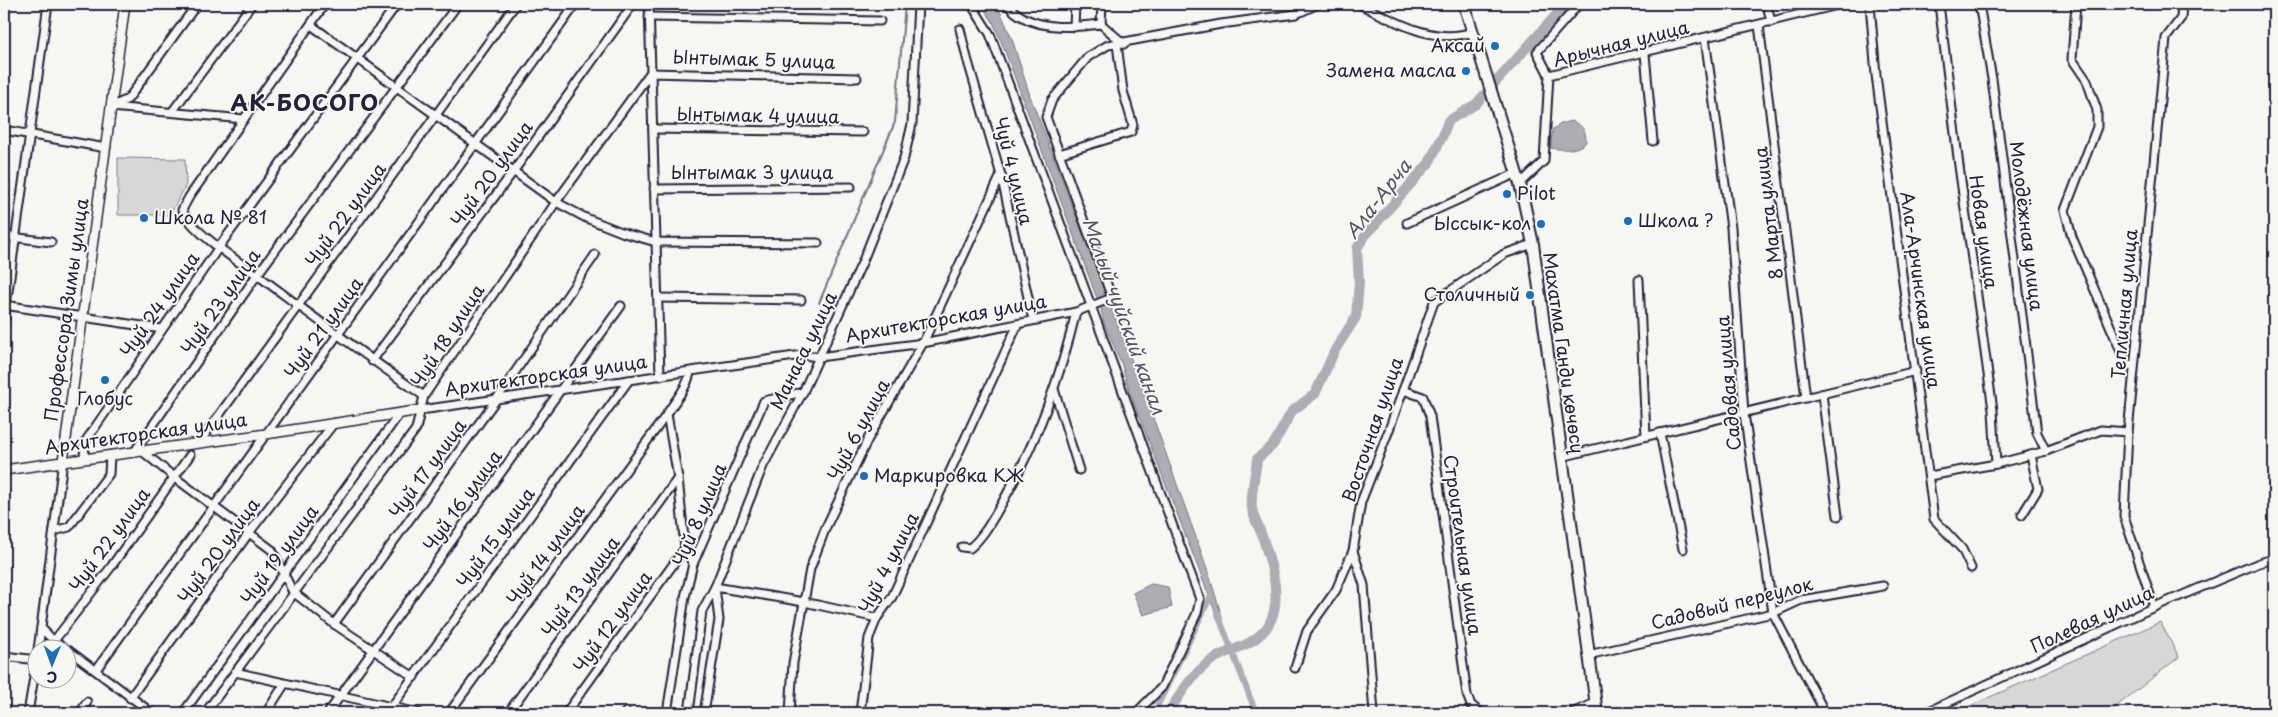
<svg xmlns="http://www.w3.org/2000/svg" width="2278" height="717" viewBox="0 0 2278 717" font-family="'Playpen Sans',sans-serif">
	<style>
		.green { fill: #d7d7d7; stroke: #7c7c89 }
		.water { fill: #adadb3; stroke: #757583 }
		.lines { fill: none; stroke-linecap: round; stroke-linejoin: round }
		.stream { stroke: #757583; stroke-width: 2 }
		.canal { stroke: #adadb3; stroke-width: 6 }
		.river { stroke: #adadb3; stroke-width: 10 }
		.minor-casing { stroke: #22223b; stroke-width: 11 }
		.tertiary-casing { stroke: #22223b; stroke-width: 12 }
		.primary-casing { stroke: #22223b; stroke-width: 14 }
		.minor { stroke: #f6f6f2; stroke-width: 7 }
		.tertiary { stroke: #f6f6f2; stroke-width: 9 }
		.primary { stroke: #f6f6f2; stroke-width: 10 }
		.poi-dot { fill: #1f6fb2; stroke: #f6f6f2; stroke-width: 2 }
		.labels { text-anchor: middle; stroke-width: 4; stroke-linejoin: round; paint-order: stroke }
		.street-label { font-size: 18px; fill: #22223b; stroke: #f6f6f2 }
		.poi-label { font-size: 18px; fill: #22223b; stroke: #f6f6f2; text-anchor: end }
		.water-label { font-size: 19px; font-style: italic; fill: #535365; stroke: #f6f6f2 }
		.district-label { font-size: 22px; font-weight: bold; letter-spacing: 1px; fill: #22223b; stroke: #f6f6f2 }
	</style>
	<rect width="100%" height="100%" fill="#f6f6f2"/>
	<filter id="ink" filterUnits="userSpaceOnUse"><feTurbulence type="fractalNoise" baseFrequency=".02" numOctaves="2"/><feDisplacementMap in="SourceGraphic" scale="10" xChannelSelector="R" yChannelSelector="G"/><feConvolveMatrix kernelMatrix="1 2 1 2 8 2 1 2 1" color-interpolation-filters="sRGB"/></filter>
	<g filter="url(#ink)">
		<!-- green -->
		<g class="green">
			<path d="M118,158l67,1 1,26 -16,30h-52z"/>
			<path d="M2160,622l19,35 -71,56h-142l-1,-5z"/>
		</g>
		<!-- water -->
		<g class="water">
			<path d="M981,4h13l6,7 12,28 18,57 116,302 62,173 14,46 -4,2 -89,-229 -7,-25 -18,-42 -3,-14 -96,-258 -12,-29z"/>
			<path d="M1572,121c11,5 14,9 14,21 -8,9 -24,8 -36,6l3,-19 8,-5z"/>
			<path d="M1151,584l17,3 4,20 -29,8 -10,-22z"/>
		</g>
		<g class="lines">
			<!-- stream -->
			<path class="stream" d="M819,303l76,-181 10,-118"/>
			<!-- canal -->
			<g class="canal">
				<path d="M1217,612l39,101"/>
				<path d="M1154,713l57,-117"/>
			</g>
			<!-- river -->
			<path class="river" d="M1168,713c14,-21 26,-43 49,-56 15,-8 32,-11 44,-23 27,-25 10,-71 0,-101 -3,-8 -8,-16 -9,-25 -2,-12 4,-36 5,-49l16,-14 19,-34 23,-17 20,-44 21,-33 3,-34 -2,-35 9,-13 63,-72 14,-28 5,-14 28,-17 90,-100"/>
			<!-- minor casing -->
			<g class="minor-casing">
				<g id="minor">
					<path d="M325,4l-136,193 -7,13c11,23 56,51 78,67 54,40 108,81 164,119"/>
					<path d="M649,4l11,372"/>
					<path d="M971,4l19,30 210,565 -3,14 -35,74 -24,24"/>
					<path d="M1007,4c22,27 63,24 94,20l23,20"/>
					<path d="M1359,4c36,17 73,41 114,28"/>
					<path d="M1767,4l4,18"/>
					<path d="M1870,4l6,71 58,444 28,30 9,19"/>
					<path d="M1939,4l20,162 34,244 3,54"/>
					<path d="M1979,4l13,75 45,354 9,18"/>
					<path d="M2076,4l-4,55 15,22 10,29v17l-32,83 7,27 54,126 8,4"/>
					<path d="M649,17l231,4"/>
					<path d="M1101,24l1,-20"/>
					<path d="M311,25l245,177 30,16 38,15 32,9 162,1"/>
					<path d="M1759,25l47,373"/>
					<path d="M1074,27l1,-23"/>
					<path d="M960,29l7,29 34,117 32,145"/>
					<path d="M1705,38l26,190 13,185 29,200 49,94 1,6"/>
					<path d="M1645,54l8,87"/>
					<path d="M1549,75l-12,-23 42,-48"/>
					<path d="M111,107l17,-8 69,-95"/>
					<path d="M111,107l133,12"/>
					<path d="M172,112l80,-108"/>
					<path d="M653,129l210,3"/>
					<path d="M4,130l102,18"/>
					<path d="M1059,154l72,-22 2,-7 -10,-34 -6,-47"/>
					<path d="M1520,184l24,-23 5,-86 293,-71"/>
					<path d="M654,189l197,-2"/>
					<path d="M1407,223l110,-50"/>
					<path d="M4,236l47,6"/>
					<path d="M1639,280l7,156"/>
					<path d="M658,298l143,2"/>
					<path d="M4,305l158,24"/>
					<path d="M4,320l44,-316"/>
					<path d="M372,361l141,-189 120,-168"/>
					<path d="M690,372c-2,15 -15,28 -23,42l11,64 7,70 8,16"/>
					<path d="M1054,389l25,81"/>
					<path d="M1403,390l20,7 7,19 37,279 4,10 10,8"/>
					<path d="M1822,394l16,122"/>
					<path d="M421,410l381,-55 17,2 104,-14 153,-31 33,-13 3,-1 -66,-181 6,-17 36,-43 20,-12 113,-21 75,-10 22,-10"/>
					<path d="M1660,433l23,116"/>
					<path d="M199,443l317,-439"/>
					<path d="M135,451l122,-176 201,-271"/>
					<path d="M142,451l32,26 98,73 21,42 41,32 80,53"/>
					<path d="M1561,457l355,-86"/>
					<path d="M84,458l1,-16 134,-195 178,-243"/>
					<path d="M1929,476l67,-12 50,-13 55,-21 27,2"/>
					<path d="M2022,515l16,-26 -7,-34"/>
					<path d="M54,531l15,-4 40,-53 1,-19"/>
					<path d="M962,547l8,1c14,-12 22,-28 31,-43 35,-61 59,-126 75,-193"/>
					<path d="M2154,607l-30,-91 4,-84 38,-394 15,-20 1,-14"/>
					<path d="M334,624l164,-227 97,-142"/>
					<path d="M41,628l13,13 12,9"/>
					<path d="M54,641l57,-74 79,-112"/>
					<path d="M38,650l25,-189"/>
					<path d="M68,650l84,63"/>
					<path d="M1588,655l185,-42 28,-13 82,-14"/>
					<path d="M4,656l33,4"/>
					<path d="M1295,668l12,-37 29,-41 17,-39"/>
					<path d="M96,670l480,-666"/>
					<path d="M235,672l184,41"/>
					<path d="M130,698l119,-165 85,-110"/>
					<path d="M28,713l10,-60"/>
					<path d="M80,713l7,-11"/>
					<path d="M183,713l217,-300"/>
					<path d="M205,713l211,-284 8,-33 132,-194 94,-129 207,5"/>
					<path d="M266,713l18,-28"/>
					<path d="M328,713l293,-407"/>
					<path d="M387,713l242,-333"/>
					<path d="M449,713l218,-299"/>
					<path d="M508,713l170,-235"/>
					<path d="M566,713l119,-165"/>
					<path d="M625,713l1,-1"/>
					<path d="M667,713l18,-116 8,-33 71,-163 39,-9"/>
					<path d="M689,713l13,-102 13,-24 48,-121 40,-74 59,-129 42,-105 8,-34 6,-120"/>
					<path d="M704,713l15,-93 -4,-33 89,15 73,16"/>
					<path d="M790,713l3,-50 17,-94 16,-42 42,-88 55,-96 78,-168"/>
					<path d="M860,713l9,-75 8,-20 15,-21 126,-273"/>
					<path d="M1374,713l-10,-128 -11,-34 8,-49 28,-72 45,-128 70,-48 29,-10"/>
					<path d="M1572,713l23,-10"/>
					<path d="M1925,713l229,-106 105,-44 15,-4"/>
				</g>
			</g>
			<!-- tertiary casing -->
			<g class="tertiary-casing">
				<g id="tertiary">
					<path d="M63,461l62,-457"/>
					<path d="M4,470l262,-36 155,-24"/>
				</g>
			</g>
			<!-- primary casing -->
			<g class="primary-casing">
				<path id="primary" d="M1464,4l56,180 13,60 64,469"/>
			</g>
			<!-- minor -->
			<use href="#minor" class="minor"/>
			<!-- tertiary -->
			<use href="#tertiary" class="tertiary"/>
			<!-- primary -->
			<use href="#primary" class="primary"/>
		</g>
	</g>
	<!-- markers -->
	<g class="poi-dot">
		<circle cx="1495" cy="46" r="5"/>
		<circle cx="1466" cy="71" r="5"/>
		<circle cx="1507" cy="194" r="5"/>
		<circle cx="144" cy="218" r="5"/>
		<circle cx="1628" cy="221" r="5"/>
		<circle cx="1541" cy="224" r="5"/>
		<circle cx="1530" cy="295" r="5"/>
		<circle cx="105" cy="380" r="5"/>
		<circle cx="864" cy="476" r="5"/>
	</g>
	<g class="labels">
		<!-- street labels -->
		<g class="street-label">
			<text transform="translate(1621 44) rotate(-14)" y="6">Арычная улица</text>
			<text transform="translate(754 60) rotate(2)" y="6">Ынтымак 5 улица</text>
			<text transform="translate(758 116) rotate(1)" y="6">Ынтымак 4 улица</text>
			<text transform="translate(1013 171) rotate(76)" y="6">Чуй 4 улица</text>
			<text x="752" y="179">Ынтымак 3 улица</text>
			<text transform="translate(492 174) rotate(-54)" y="6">Чуй 20 улица</text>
			<text transform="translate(1769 213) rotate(-97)" y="6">8 Марта улица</text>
			<text transform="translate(346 215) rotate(-54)" y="6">Чуй 22 улица</text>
			<text transform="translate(2026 226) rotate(83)" y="6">Молодёжная улица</text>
			<text transform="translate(1983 232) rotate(82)" y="6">Новая улица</text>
			<text transform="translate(1920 290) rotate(82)" y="6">Ала-Арчинская улица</text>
			<text transform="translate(221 302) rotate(-55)" y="6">Чуй 23 улица</text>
			<text transform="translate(2125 304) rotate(-85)" y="6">Тепличная улица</text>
			<text transform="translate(160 305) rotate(-55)" y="6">Чуй 24 улица</text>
			<text transform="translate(67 310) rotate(-82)" y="6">Профессора Зимы улица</text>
			<text transform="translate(946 319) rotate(-10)" y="6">Архитекторская улица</text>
			<text transform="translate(324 328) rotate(-54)" y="6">Чуй 21 улица</text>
			<text transform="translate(448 336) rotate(-57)" y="6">Чуй 18 улица</text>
			<text transform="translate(804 351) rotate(-64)" y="6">Манаса улица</text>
			<text transform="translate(1563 353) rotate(82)" y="6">Махатма Ганди көчөсү</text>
			<text transform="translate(546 376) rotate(-8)" y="6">Архитекторская улица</text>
			<text transform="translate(1729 383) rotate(-95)" y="6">Садовая улица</text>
			<text transform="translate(859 430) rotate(-62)" y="6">Чуй 6 улица</text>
			<text transform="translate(1373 430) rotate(-71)" y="6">Восточная улица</text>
			<text transform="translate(146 434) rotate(-8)" y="6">Архитекторская улица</text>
			<text transform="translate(428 469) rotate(-54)" y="6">Чуй 17 улица</text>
			<text transform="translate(463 501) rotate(-54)" y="6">Чуй 16 улица</text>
			<text transform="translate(700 515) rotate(-67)" y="6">Чуй 8 улица</text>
			<text transform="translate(496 538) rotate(-54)" y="6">Чуй 15 улица</text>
			<text transform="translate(110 540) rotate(-54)" y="6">Чуй 22 улица</text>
			<text transform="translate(1462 545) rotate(82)" y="6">Строительная улица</text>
			<text transform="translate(219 551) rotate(-54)" y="6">Чуй 20 улица</text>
			<text transform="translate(280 555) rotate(-54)" y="6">Чуй 19 улица</text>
			<text transform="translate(546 555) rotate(-54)" y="6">Чуй 14 улица</text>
			<text transform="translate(889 563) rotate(-63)" y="6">Чуй 4 улица</text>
			<text transform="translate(581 587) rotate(-54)" y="6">Чуй 13 улица</text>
			<text transform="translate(1732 604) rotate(-14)" y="6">Садовый переулок</text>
			<text transform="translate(2092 620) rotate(-25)" y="6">Полевая улица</text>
			<text transform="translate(613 622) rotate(-54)" y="6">Чуй 12 улица</text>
		</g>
		<!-- poi labels -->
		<g class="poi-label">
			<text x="1485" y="52">Аксай</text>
			<text x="1456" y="77">Замена масла</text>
			<text x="1517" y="200" text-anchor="start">Pilot</text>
			<text x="154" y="224" text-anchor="start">Школа № 81</text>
			<text x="1638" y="227" text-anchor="start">Школа ?</text>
			<text x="1531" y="230">Ыссык-кол</text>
			<text x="1520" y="301">Столичный</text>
			<text x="105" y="405" text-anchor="middle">Глобус</text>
			<text x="874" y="482" text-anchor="start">Маркировка КЖ</text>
		</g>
		<!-- water labels -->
		<g class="water-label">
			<text transform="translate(1378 199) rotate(-52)" y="7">Ала-Арча</text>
			<text transform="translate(1124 316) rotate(70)" y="7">Малый чуйский канал</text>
		</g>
		<!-- district labels -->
		<g class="district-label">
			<text x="305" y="111">АК-БОСОГО</text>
		</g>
	</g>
	<!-- margin -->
	<rect width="2278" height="717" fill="none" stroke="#f6f6f2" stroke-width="20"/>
	<rect x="10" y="10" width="2258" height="697" fill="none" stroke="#22223b" stroke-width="2" filter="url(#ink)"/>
	<!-- north arrow -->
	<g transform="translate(52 664) rotate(181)"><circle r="24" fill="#f6f6f2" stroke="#a1a1a9"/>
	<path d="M0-4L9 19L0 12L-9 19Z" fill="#1f6fb2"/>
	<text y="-8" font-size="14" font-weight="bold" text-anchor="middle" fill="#22223b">С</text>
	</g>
</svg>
